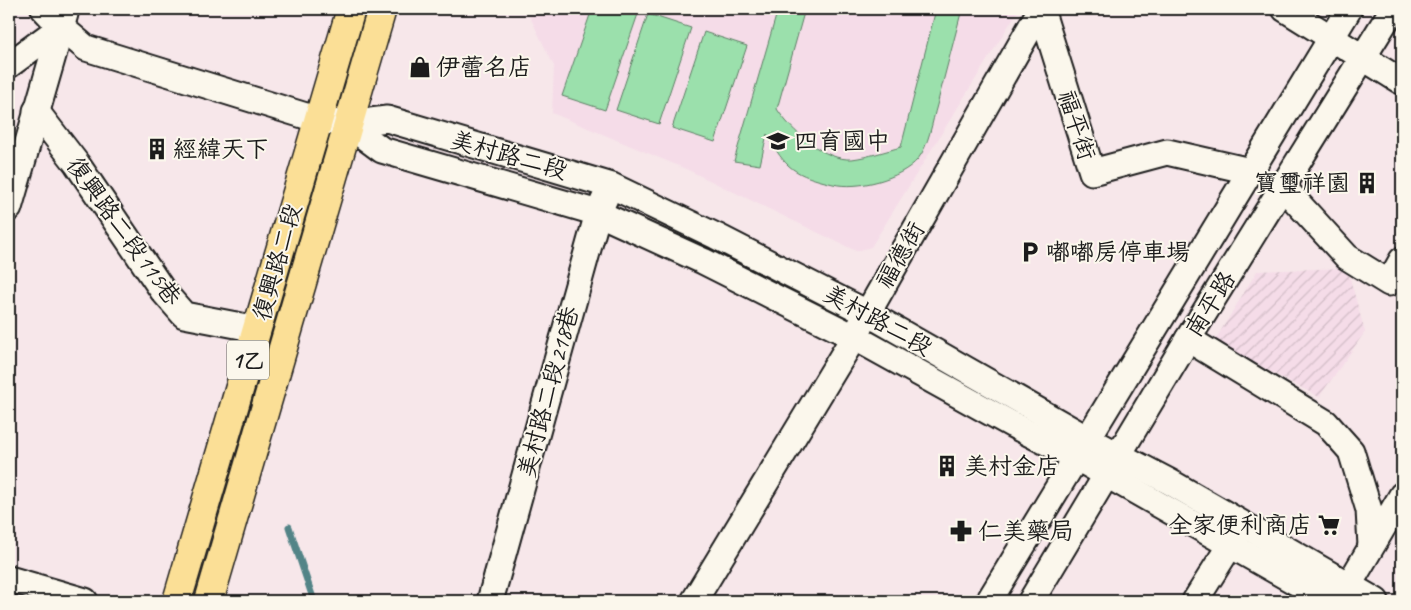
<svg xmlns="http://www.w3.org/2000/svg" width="1411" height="610" viewBox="0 0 1411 610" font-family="Caveat,'LXGW WenKai TC',sans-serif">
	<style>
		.built { fill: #f5dce8 }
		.industrial { fill: url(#industrial-furrows) }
		.green { fill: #9be0ac; stroke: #5c7e64 }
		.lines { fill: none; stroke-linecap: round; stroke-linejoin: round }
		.stream { stroke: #538487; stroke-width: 7 }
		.minor-casing { stroke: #1c1c1c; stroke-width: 29 }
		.major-casing { stroke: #1c1c1c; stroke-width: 31 }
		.minor { stroke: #fbf7ec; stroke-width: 25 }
		.major { stroke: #fbdf96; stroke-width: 28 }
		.labels { text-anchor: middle; stroke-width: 4; stroke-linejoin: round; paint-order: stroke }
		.shield { fill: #fbf7ec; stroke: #5f5e5a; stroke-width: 1 }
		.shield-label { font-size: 22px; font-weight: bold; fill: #1c1c1c }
		.poi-label { font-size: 24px; fill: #1c1c1c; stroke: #fbf7ec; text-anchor: start }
		.street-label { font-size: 24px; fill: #1c1c1c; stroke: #fbf7ec }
	</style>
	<defs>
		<pattern id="industrial-furrows" width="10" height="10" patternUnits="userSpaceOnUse" patternTransform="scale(1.25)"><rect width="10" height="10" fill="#f5dce8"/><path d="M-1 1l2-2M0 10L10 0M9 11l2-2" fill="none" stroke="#d1bcc6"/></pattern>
	</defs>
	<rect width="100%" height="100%" fill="#f7e7ea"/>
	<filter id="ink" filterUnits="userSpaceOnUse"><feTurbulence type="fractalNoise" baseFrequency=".02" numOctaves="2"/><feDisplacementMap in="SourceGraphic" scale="10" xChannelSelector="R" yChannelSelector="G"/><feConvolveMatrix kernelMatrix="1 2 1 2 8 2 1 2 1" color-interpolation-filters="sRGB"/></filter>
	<g filter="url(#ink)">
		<!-- built -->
		<path class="built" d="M526,9h493l-148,238 -15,4 -170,-82 -134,-56 2,-47z"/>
		<!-- industrial -->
		<path class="industrial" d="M1347,268l18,64 -46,65 -105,-55 43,-71z"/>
		<!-- green -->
		<g class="green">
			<path d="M592,9h29l17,5 -33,96 -43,-14z"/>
			<path d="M778,9h27l-28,100c14,22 48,52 75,50 16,-2 34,-8 49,-12l35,-138h26c-8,32 -17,64 -25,96 -5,17 -8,40 -19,54 -17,20 -61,31 -85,25 -38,-9 -48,-15 -66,-50l-7,31 -26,-4z"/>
			<path d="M648,14l43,14 -32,96 -43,-14z"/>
			<path d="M704,32l43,14 -32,96 -43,-14z"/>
		</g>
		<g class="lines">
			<!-- stream -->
			<path class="stream" d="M289,527l25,74"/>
			<!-- minor casing -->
			<g class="minor-casing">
				<g id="minor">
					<path d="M44,9l17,18 25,21 233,72 28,4 40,-5 225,67 104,50 151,77 221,126 82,43 206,119"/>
					<path d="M1041,9l51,163 75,-20 83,19"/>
					<path d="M1285,9l117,73"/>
					<path d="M9,65l52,-38"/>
					<path d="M36,111l41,53 86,127 21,24 73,14"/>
					<path d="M347,124l35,26 216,63 105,48 151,76 159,88 64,33 252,143"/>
					<path d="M1283,187l64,70 42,26 13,-23"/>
					<path d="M9,208l56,-194"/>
					<path d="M1188,339l138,84 25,28 18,59 2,36"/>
					<path d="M9,579l76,22"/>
					<path d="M1340,600l62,-105"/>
					<path d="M490,601l108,-388 7,-15"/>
					<path d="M694,601l160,-264 187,-328"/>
					<path d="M989,601l360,-592"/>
					<path d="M1031,601l157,-262 205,-330"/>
					<path d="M1195,601l44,-70"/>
				</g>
			</g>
			<!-- major casing -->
			<g class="major-casing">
				<g id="major">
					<path d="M177,601l174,-592"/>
					<path d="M209,601l173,-592"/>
				</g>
			</g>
			<!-- minor -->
			<use href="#minor" class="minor"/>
			<!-- major -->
			<use href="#major" class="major"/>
		</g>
	</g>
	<!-- icons -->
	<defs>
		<g id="shop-bare" transform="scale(1.725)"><path d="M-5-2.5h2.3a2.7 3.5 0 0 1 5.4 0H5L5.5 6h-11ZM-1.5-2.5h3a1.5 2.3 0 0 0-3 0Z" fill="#1c1c1c" stroke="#fbf7ec" stroke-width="2.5" paint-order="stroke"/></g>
		<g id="school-bare" transform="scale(1.725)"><path d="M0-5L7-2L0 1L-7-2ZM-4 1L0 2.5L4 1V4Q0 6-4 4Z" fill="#1c1c1c" stroke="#fbf7ec" stroke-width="2.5" paint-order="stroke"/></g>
		<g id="building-bare" transform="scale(1.725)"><path d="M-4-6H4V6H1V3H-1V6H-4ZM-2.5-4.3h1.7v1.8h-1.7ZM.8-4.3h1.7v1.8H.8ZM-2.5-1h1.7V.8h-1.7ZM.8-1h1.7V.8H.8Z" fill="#1c1c1c" stroke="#fbf7ec" stroke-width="2.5" paint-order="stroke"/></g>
		<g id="parking-bare" transform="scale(1.725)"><path d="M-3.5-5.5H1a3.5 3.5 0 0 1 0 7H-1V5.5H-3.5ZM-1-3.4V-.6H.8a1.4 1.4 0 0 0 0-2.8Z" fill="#1c1c1c" stroke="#fbf7ec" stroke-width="2.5" paint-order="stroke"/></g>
		<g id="supermarket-bare" transform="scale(1.725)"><path d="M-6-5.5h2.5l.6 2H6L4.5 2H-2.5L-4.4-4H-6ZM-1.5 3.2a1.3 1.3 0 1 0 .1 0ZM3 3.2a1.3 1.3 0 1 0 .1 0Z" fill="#1c1c1c" stroke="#fbf7ec" stroke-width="2.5" paint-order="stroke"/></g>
		<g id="pharmacy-bare" transform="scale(1.725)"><path d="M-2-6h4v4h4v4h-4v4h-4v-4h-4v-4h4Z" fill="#1c1c1c" stroke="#fbf7ec" stroke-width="2.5" paint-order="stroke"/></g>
	</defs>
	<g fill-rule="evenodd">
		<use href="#shop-bare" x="420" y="67"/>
		<use href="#school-bare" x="778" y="141"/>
		<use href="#building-bare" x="157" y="149"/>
		<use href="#building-bare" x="1367" y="183"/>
		<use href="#parking-bare" x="1030" y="252"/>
		<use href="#building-bare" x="947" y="466"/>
		<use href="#supermarket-bare" x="1329" y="525"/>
		<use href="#pharmacy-bare" x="961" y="531"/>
	</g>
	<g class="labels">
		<!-- shield labels -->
		<rect class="shield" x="227" y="340.5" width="42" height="39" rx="4"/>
		<g class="shield-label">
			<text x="248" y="368">1乙</text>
		</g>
		<!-- poi labels -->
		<g class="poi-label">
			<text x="436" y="75">伊蕾名店</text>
			<text x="794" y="149">四育國中</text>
			<text x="173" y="157">經緯天下</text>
			<text x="1350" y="191" text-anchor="end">寶璽祥園</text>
			<text x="1046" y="260">嘟嘟房停車場</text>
			<text x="964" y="474">美村金店</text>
			<text x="1312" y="533" text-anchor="end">全家便利商店</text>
			<text x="978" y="539">仁美藥局</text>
		</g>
		<!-- street labels -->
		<g class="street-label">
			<text transform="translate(1077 125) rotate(72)" y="8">福平街</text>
			<text transform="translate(509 155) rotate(16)" y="8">美村路二段</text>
			<text transform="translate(124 231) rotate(54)" y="8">復興路二段115巷</text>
			<text transform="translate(900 255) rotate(-60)" y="8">福德街</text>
			<text transform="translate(277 262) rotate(-74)" y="8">復興路二段</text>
			<text transform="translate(1210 304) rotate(-58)" y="8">南平路</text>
			<text transform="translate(878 320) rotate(29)" y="8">美村路二段</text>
			<text transform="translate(548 392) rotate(-75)" y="8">美村路二段218巷</text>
		</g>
	</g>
	<!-- margin -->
	<rect width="1411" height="610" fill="none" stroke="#fbf7ec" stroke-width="30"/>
	<rect x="15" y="15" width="1381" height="580" fill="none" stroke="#1c1c1c" stroke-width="2" filter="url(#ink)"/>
</svg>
